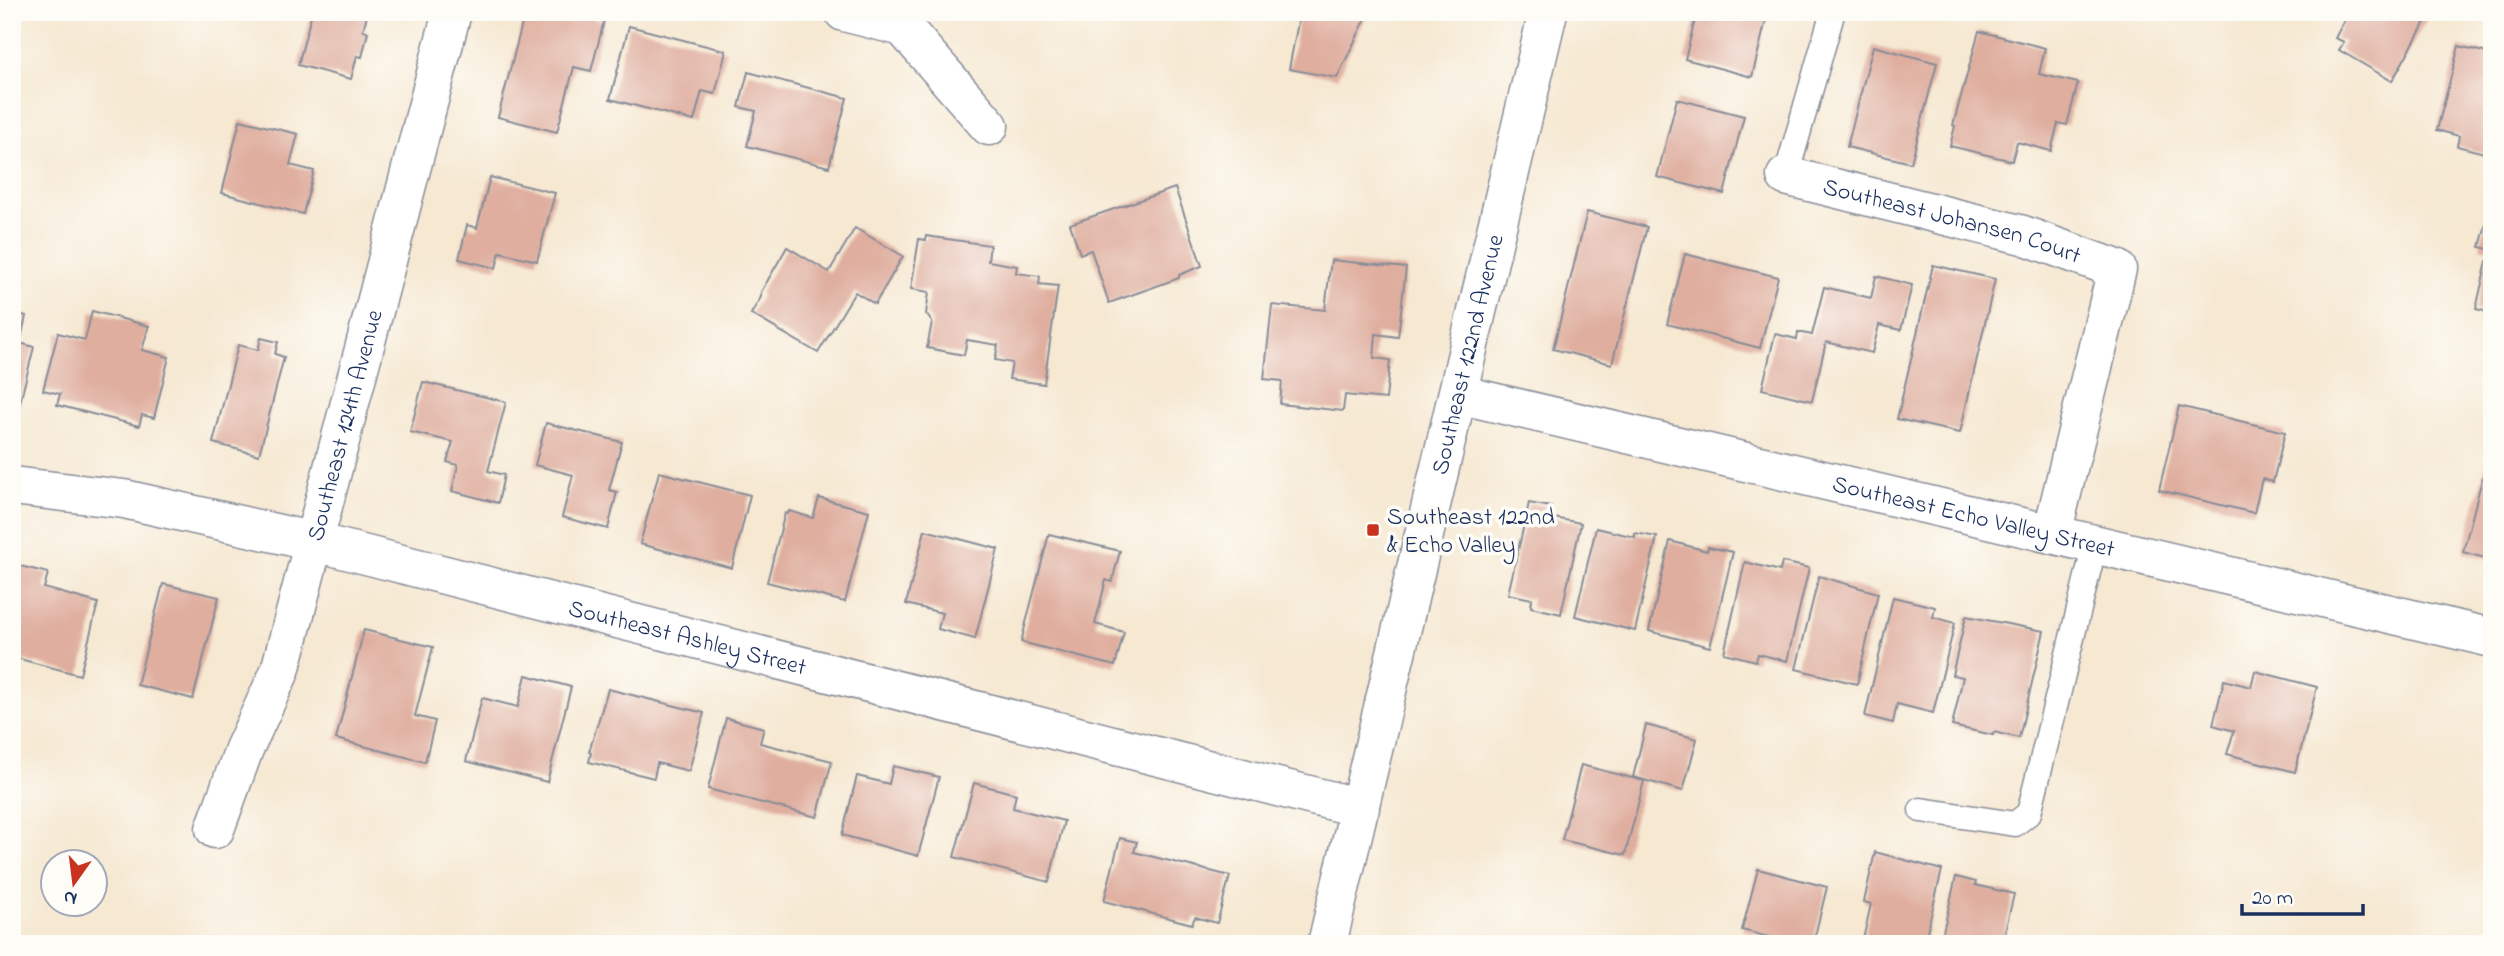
<svg xmlns="http://www.w3.org/2000/svg" width="2504" height="956" viewBox="0 0 2504 956" font-family="'Indie Flower',sans-serif">
	<style>
		.building { fill: #dfae9f }
		.lines { fill: none; stroke-linecap: round; stroke-linejoin: round }
		.lane-casing { stroke: #888c98; stroke-width: 27 }
		.street-casing { stroke: #888c98; stroke-width: 41 }
		.secondary-casing { stroke: #888c98; stroke-width: 41 }
		.lane { stroke: #fff; stroke-width: 24 }
		.street { stroke: #fff; stroke-width: 38 }
		.secondary { stroke: #fff; stroke-width: 38 }
		.poi-dot { fill: #c8321e; stroke: #fdfcf7; stroke-width: 2.5 }
		.labels { text-anchor: middle; stroke-width: 7; stroke-linejoin: round; paint-order: stroke }
		.street-label { font-size: 24px; fill: #1b2f5e; stroke: #fdfcf7 }
		.poi-label { font-size: 24px; fill: #1b2f5e; stroke: #fdfcf7; text-anchor: start }
	</style>
	<rect width="100%" height="100%" fill="#fdfcf7"/>
	<filter id="ink" filterUnits="userSpaceOnUse"><feTurbulence type="fractalNoise" baseFrequency=".0143" numOctaves="2"/><feDisplacementMap in="SourceGraphic" scale="14" xChannelSelector="R" yChannelSelector="G"/><feConvolveMatrix kernelMatrix="1 2 1 2 8 2 1 2 1" color-interpolation-filters="sRGB"/></filter>
	<filter id="wash" filterUnits="userSpaceOnUse"><feTurbulence type="fractalNoise" baseFrequency=".00686" numOctaves="4" result="noise"/><feDisplacementMap in="SourceGraphic" scale="28" xChannelSelector="R" yChannelSelector="G"/><feGaussianBlur stdDeviation="1.57" result="paint"/><feColorMatrix in="noise" values="0 0 0 0 0 0 0 0 0 0 0 0 0 0 0 0 0 1.4 0 .05"/><feComposite in="paint" operator="in"/></filter>
	<g filter="url(#wash)">
		<rect width="100%" height="100%" fill="#f6e8d1"/>
		<g id="blocks">
			<!-- building -->
			<g class="building">
				<path d="M312,12h56l-5,18 5,2 -6,25 -5,-1 -6,23 -53,-14z"/>
				<path d="M525,12h43l36,9 -13,50 -17,-4 -17,65 -59,-15z"/>
				<path d="M1300,12h69l-32,66 -48,-9z"/>
				<path d="M1697,12h71l-16,65 -67,-18z"/>
				<path d="M2349,12h82l-39,69 -53,-31 5,-8 -9,-4z"/>
				<path d="M629,26l97,25 -11,43 -13,-3 -8,30 -84,-22z"/>
				<path d="M1979,31l66,17 -6,26 39,9 -11,42 -9,-2 -7,28 -34,-9 -5,19 -62,-15 5,-20 -2,-1z"/>
				<path d="M1873,46l64,17 -26,100 -64,-16z"/>
				<path d="M2459,46l33,8v101l-35,-9 2,-10 -22,-6z"/>
				<path d="M748,72l99,26 -18,69 -82,-21 9,-35 -17,-4z"/>
				<path d="M1677,99l67,17 -20,78 -67,-17z"/>
				<path d="M240,120l58,14 -8,31 24,6 -11,43 -81,-21z"/>
				<path d="M490,177l65,16 -18,68 -37,-9 -4,16 -37,-9 8,-34 10,3z"/>
				<path d="M1175,188l27,78 -23,9v3l-70,25 -18,-53 -11,4 -10,-30z"/>
				<path d="M2491,205h1v45l-12,-3z"/>
				<path d="M1587,212l60,15 -35,137 -59,-15z"/>
				<path d="M855,228l48,28 -28,48 -20,-12 -37,61 -67,-39 10,-17v-5l26,-45 42,25z"/>
				<path d="M926,236l64,9 -2,16 29,5 -1,7 24,3 -1,8 19,2 -14,98 -35,-5 3,-16 -17,-3 3,-15 -31,-5 -3,15 -37,-7 5,-26 -6,-8 3,-22 -18,-3 8,-50 7,1z"/>
				<path d="M1685,254l93,23 -18,71 -93,-24z"/>
				<path d="M1331,260l75,8 -8,69 -22,-3 -2,24 16,2 -4,39 -41,-4 -2,16 -63,-7 2,-23 -18,-2 8,-74 53,5z"/>
				<path d="M2487,261l5,2v50l-16,-4z"/>
				<path d="M1933,265l62,14 -35,154 -63,-14z"/>
				<path d="M1876,276l36,9 -11,45 -22,-5 -7,28 -46,-11 -14,59 -50,-12 13,-55 22,5 1,-7 14,3 12,-48 47,11z"/>
				<path d="M92,311l57,15 -7,24 27,7 -15,61 -12,-3 -3,11 -82,-21 3,-11 -17,-4 15,-57 27,7z"/>
				<path d="M12,312l14,4 -6,27 14,4 -17,67 -5,-1z"/>
				<path d="M261,338l17,4 -3,12 9,3 -25,98 -46,-12 25,-98 20,5z"/>
				<path d="M423,382l83,20 -18,69 16,4 -6,28 -46,-12 6,-26 -11,-3 6,-20 -43,-10z"/>
				<path d="M2179,406l106,26 -12,50 -11,-3 -8,34 -95,-23z"/>
				<path d="M546,423l76,19 -13,48 8,2 -9,37 -46,-12 11,-42 -38,-10z"/>
				<path d="M2487,460l5,2v98l-29,-8z"/>
				<path d="M659,472l91,23 -18,73 -92,-24z"/>
				<path d="M819,498l50,13 -24,91 -78,-20 18,-69 3,1 1,-3 24,7z"/>
				<path d="M1529,503l22,4 -3,10 33,6 -20,91 -30,-7 1,-8 -24,-5z"/>
				<path d="M1596,528l39,9v-4l22,4 -22,94 -60,-15z"/>
				<path d="M925,530l73,19 -23,90 -37,-10 4,-16 -36,-9z"/>
				<path d="M1049,534l71,17 -8,31 -6,-2 -11,44 29,8 -9,34 -94,-24z"/>
				<path d="M1670,541l37,10 1,-4 25,5 -23,95 -61,-16z"/>
				<path d="M1745,562l35,9 2,-9 27,6 -22,93 -29,-7 -2,7 -32,-8z"/>
				<path d="M12,564l36,9 -4,15 54,15 -18,72 -68,-18z"/>
				<path d="M1819,576l59,17 -21,91 -61,-15z"/>
				<path d="M163,584l56,13 -26,102 -56,-14z"/>
				<path d="M1893,597l42,10 -2,10 22,6 -22,90 -36,-9 -4,19 -28,-7z"/>
				<path d="M1966,616l78,15 -25,107 -25,-6 -1,3 -41,-9 11,-49 -11,-2z"/>
				<path d="M364,630l69,17 -18,69 20,5 -10,41 -89,-23z"/>
				<path d="M2255,671l62,16 -22,85 -68,-18 7,-23 -21,-6 11,-45 27,7z"/>
				<path d="M526,675l45,12 -24,95 -81,-21 16,-63 36,9z"/>
				<path d="M608,689l96,24 -15,58 -32,-8 -3,15 -65,-16 2,-9 -2,-1z"/>
				<path d="M726,718l38,10 -4,15 72,18 -15,56 -109,-28z"/>
				<path d="M1646,725l51,14 -14,52 -50,-14z"/>
				<path d="M1581,765l63,16 -19,74 -63,-15z"/>
				<path d="M893,766l46,11 -21,79 -76,-21 15,-59 32,8z"/>
				<path d="M974,783l42,11 -3,14 51,13 -15,61 -95,-25z"/>
				<path d="M1120,838l17,4 -3,10 96,24 -13,47 -22,-6 -3,7 -88,-23z"/>
				<path d="M1875,852l67,18 -18,74h-62l9,-40 -7,-2z"/>
				<path d="M1758,869l69,18 -14,57h-17l-54,-14z"/>
				<path d="M1956,877l20,5 -1,3 39,9 -12,50h-62z"/>
			</g>
		</g>
	</g>
	<g filter="url(#ink)">
		<use href="#blocks" fill-opacity="0" stroke="#888c98" stroke-width="2"/>
		<g class="lines">
			<!-- lane casing -->
			<g class="lane-casing">
				<g id="lane">
					<path d="M1786,176l45,-158"/>
					<path d="M1921,810l94,14 14,-11 66,-269"/>
				</g>
			</g>
			<!-- street casing -->
			<g class="street-casing">
				<g id="street">
					<path d="M844,12l59,15 86,99"/>
					<path id="s1" d="M1786,176l237,59 94,34 -65,265"/>
					<path id="s2" d="M1458,394l1034,244"/>
					<path id="s3" d="M12,486l112,13 191,43 1045,266"/>
					<path id="s4" d="M215,829l29,-80 36,-78 172,-659"/>
				</g>
			</g>
			<!-- secondary casing -->
			<g class="secondary-casing">
				<g id="secondary">
					<path id="s5" d="M1327,944l221,-932"/>
				</g>
			</g>
			<!-- lane -->
			<use href="#lane" class="lane"/>
			<!-- street -->
			<use href="#street" class="street"/>
			<!-- secondary -->
			<use href="#secondary" class="secondary"/>
		</g>
	</g>
	<!-- markers -->
	<rect class="poi-dot" x="1366" y="523" width="14" height="14" rx="3.5"/>
	<g class="labels">
		<!-- street labels -->
		<g class="street-label">
			<text dy="8" stroke="none"><textPath href="#s1" startOffset="172">Southeast Johansen Court</textPath></text>
			<text dy="8" stroke="none"><textPath href="#s5" startOffset="606">Southeast 122nd Avenue</textPath></text>
			<text dy="8" stroke="none"><textPath href="#s4" startOffset="425">Southeast 124th Avenue</textPath></text>
			<text dy="8" stroke="none"><textPath href="#s2" startOffset="530">Southeast Echo Valley Street</textPath></text>
			<text dy="8" stroke="none"><textPath href="#s3" startOffset="693">Southeast Ashley Street</textPath></text>
		</g>
		<!-- poi labels -->
		<g class="poi-label">
			<text x="1387" y="524">Southeast 122nd<tspan x="1387" dy="28">&amp; Echo Valley</tspan></text>
		</g>
	</g>
	<!-- margin -->
	<rect width="2504" height="956" fill="none" stroke="#fdfcf7" stroke-width="42"/>
	<!-- north arrow -->
	<g transform="translate(74 883) rotate(194)"><circle r="33" fill="#fdfcf7" stroke="#a3aaba" stroke-width="2"/>
	<path d="M0-5L12 26L0 18L-12 26Z" fill="#c8321e"/>
	<text y="-10" font-size="19" font-weight="bold" text-anchor="middle" fill="#1b2f5e">N</text>
	</g>
	<!-- scale -->
	<path d="M2242 904v10h121v-10" fill="none" stroke="#1b2f5e" stroke-width="3.5"/>
	<text x="2252" y="904" font-size="21" fill="#1b2f5e" stroke="#fdfcf7" stroke-width="5" paint-order="stroke">20 m</text>
</svg>
